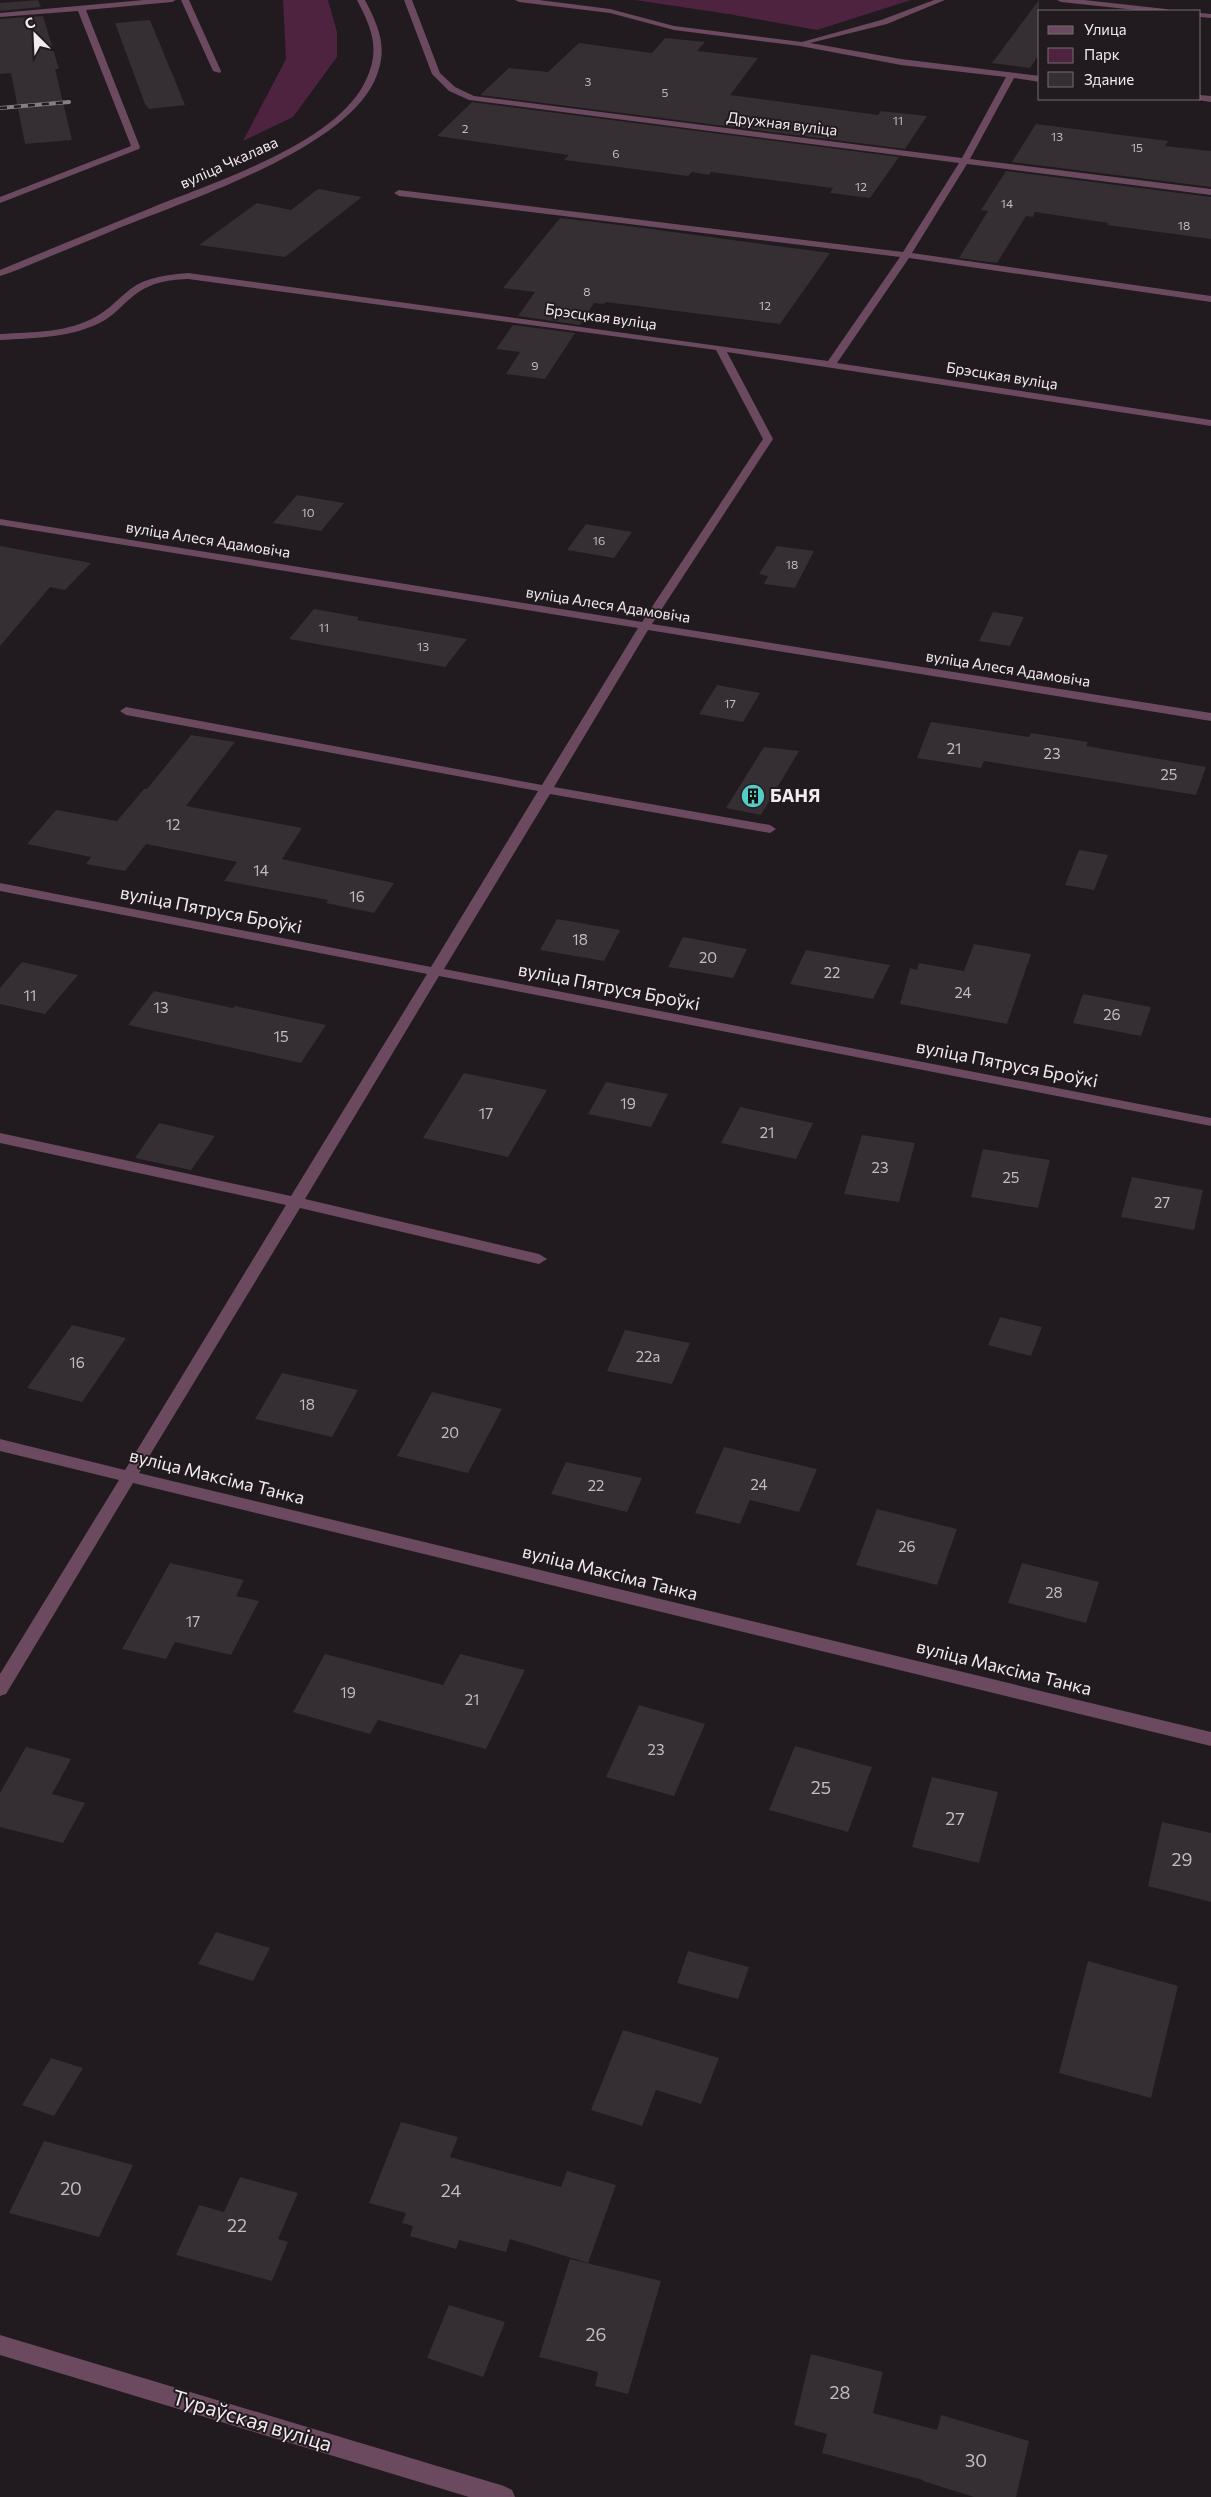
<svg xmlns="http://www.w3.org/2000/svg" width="1211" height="2497" viewBox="0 0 1211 2497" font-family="Commissioner,sans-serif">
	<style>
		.green { fill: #4e2340 }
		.building { fill: #352e32 }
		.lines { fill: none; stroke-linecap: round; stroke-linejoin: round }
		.minor { fill: #6b495f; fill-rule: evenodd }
		.rail-casing { stroke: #857f83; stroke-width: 4 }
		.rail { stroke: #211a1e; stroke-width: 2.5; stroke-dasharray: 7; stroke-linecap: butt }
		.labels { text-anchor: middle; stroke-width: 4; stroke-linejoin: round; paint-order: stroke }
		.far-number-label { font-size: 12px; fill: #c1bcbf }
		.far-street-label { font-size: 15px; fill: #f0ebee; stroke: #211a1e }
		.number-label { font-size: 15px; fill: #c1bcbf }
		.poi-label { font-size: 18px; font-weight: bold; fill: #f0ebee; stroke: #211a1e; text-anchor: start }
		.street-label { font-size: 18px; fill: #f0ebee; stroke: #211a1e }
		.near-number-label { font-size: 18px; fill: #c1bcbf }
		.near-street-label { font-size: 21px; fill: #f0ebee; stroke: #211a1e }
	</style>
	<rect width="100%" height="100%" fill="#211a1e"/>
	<!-- green -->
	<g class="green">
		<path d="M283,0h45l9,32v25l-44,60 -50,24 43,-82z"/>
		<path d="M635,0h276l-94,30 -89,-16z"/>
	</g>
	<!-- building -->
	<g class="building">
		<path d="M38,0l3,7 -41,4v-8z"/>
		<path d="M1039,0l1,53 -10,15 -38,-5z"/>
		<path d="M43,16l16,53h-4l17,71 -47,4 -14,-71 -11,1v-55z"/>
		<path d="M150,20l35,85 -36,4 -4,-5 -30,-81z"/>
		<path d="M665,38l40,4 -8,9 61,7 -28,37 148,20 3,-4 46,5 -22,33 -425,-54 29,-27 39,4 31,-29 73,10z"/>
		<path d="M472,102l427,55 -29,41 -40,-5 3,-5 -122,-16 -2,3 -17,-3 -4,4 -124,-16 5,-5 -132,-19z"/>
		<path d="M1036,124l132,17 -3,5 46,5v36l-199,-25z"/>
		<path d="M1006,171l205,26v42l-104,-14 1,-2 -73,-11 -2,5 -7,-1 -29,47 -38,-5 29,-47 -7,-1z"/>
		<path d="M318,189l44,8 -77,60 -86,-12 58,-42 34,7z"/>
		<path d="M560,218l68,8 202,27 -50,71 -174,-22 -2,2 -10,-1 -14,22 -62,-9 17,-24 -32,-4z"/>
		<path d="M513,325l62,8 -30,46 -39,-5 14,-22 -24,-3z"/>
		<path d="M297,495l47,8 -23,28 -48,-8z"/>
		<path d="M586,524l46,8 -18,26 -47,-8z"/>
		<path d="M0,546l91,17 -26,27 -15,-3 -50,59z"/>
		<path d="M777,546l37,5 -19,37 -31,-4 4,-8 -9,-2z"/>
		<path d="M314,609l45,8 -2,3 110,19 -22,28 -156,-28z"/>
		<path d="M993,612l31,5 -14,29 -31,-5z"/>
		<path d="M717,685l43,8 -17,29 -44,-8z"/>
		<path d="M931,722l98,15 2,-4 57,9 -2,4 120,21 -10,28 -212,-34 -3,7 -64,-10z"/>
		<path d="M191,735l44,7 -49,64 116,22 -20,31 112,24 -20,30 -48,-10 2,-3 -104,-19 13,-19 -91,-18 -21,27 -39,-7 5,-7 -64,-13 29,-34 61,11 27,-32h3z"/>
		<path d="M764,747l35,4 -38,64 -35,-7z"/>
		<path d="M1079,850l29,5 -14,35 -29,-5z"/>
		<path d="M557,919l63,11 -16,31 -64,-11z"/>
		<path d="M683,937l64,12 -14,29 -65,-11z"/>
		<path d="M974,944l57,10 -24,70 -107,-20 10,-36 7,2 2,-7 45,8z"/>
		<path d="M806,950l84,15 -17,34 -83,-15z"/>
		<path d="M22,962l56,13 -33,39 -45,-10v-16z"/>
		<path d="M154,991l79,17 2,-2 91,19 -25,38 -173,-38z"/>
		<path d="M1083,994l68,13 -10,29 -68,-13z"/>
		<path d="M464,1073l83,17 -39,67 -85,-19z"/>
		<path d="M606,1082l62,12 -17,33 -63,-13z"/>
		<path d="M740,1107l73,16 -17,36 -75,-16z"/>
		<path d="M159,1123l56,13 -24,34 -56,-12z"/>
		<path d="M862,1135l53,8 -16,59 -55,-8z"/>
		<path d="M983,1149l67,11 -12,48 -67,-11z"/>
		<path d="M1132,1177l71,13 -9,40 -73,-13z"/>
		<path d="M1000,1317l42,10 -11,29 -43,-11z"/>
		<path d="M72,1325l54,13 -44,64 -55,-14z"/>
		<path d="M625,1330l65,13 -18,41 -65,-13z"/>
		<path d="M282,1373l76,17 -26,47 -77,-18z"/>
		<path d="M432,1392l70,17 -34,64 -71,-17z"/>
		<path d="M724,1447l93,22 -18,43 -49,-12 -10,24 -45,-11z"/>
		<path d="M566,1462l76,16 -15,34 -76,-18z"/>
		<path d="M877,1509l80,20 -20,56 -81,-20z"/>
		<path d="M170,1563l74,17 -8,16 23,5 -28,54 -56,-13 -9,17 -44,-10z"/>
		<path d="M1022,1563l77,19 -13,41 -78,-20z"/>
		<path d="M325,1654l118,31 17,-31 65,16 -39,79 -108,-29 -8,14 -77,-22z"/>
		<path d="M639,1705l66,19 -31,72 -68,-19z"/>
		<path d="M795,1746l77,21 -24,65 -79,-22z"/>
		<path d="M26,1747l45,12 -19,35 33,9 -22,40 -63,-16v-34z"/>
		<path d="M932,1777l66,15 -19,71 -67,-16z"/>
		<path d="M1162,1822l49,11v69l-63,-16z"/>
		<path d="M216,1932l54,16 -17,33 -55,-17z"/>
		<path d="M688,1951l61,16 -11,32 -61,-16z"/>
		<path d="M1088,1961l90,25 -27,112 -92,-25z"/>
		<path d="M623,2030l96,28 -18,46 -45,-14 -14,36 -51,-16z"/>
		<path d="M51,2058l32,10 -29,48 -32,-11z"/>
		<path d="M401,2122l57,15 -8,20 111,30 6,-16 49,14 -28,78 -78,-24 -4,13 -47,-12 -3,9 -46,-13 3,-10 -11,-3 4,-10 -37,-10z"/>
		<path d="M44,2141l89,24 -34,72 -90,-24z"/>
		<path d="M240,2177l58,16 -20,46 10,3 -16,39 -96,-26 23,-50 25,7z"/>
		<path d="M570,2259l91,22 -33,113 -33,-8 3,-14 -59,-15z"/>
		<path d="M449,2305l56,17 -22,55 -56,-19z"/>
		<path d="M811,2354l72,18 -10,41 64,17 4,-15 88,26 -13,56h-42l-51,-16v-1l-101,-27 5,-19 -33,-9z"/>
	</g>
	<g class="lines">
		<!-- minor -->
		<g class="minor">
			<path d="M144,0h32l-4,2 -86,8 54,137 -1,2 -139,54v-6l131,-51 -53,-135 -78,6v-4z"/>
			<path d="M181,0h8l32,71 -1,2 -7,-2z"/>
			<path d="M357,0h8c15,29 24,50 9,82 -34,70 -192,120 -262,149 -24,10 -49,20 -73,30 -13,5 -26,11 -39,15v-6c50,-21 100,-41 151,-62 61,-25 184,-64 214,-126 16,-32 7,-53 -8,-82z"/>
			<path d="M404,0h8l28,73 15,14 19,9 488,62 44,-81 -105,-12 -101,-19 -126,-16 -64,-17 -91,-11 -4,-2h24l71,9 64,17 128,16 79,-22 53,-20h11l-58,24 -77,19 91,16 139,17v6l-26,-4 -44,81 241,30v6l-244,-31 -55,89 299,43v6l-302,-44 -72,105 374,57v6l-484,-74 46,87 -121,185 559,89v8l-563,-91 -94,157 216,38 6,4 -6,4 -220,-39 -106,175 767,149v8l-772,-150 -134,223 234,55 8,5 -8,5 -239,-56 -161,265 1072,259v14l-1078,-263 -127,211 -6,2v-22l119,-194 -119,-29v-12l125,31 161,-265 -286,-62v-10l291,63 136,-222 -427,-83v-8l431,84 107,-176 -412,-76 -6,-4 6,-4 416,78 96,-157 -638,-103v-6l642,103 121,-183 -47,-89 -528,-71c-22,1 -40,4 -57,19 -9,7 -16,16 -26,22 -31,18 -70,18 -105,20v-6c33,-2 68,-1 97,-18 11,-6 20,-16 30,-24 17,-15 39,-17 61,-19l640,88 72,-104 -501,-61 -5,-3 5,-3 504,62 56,-89 -490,-63 -20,-9 -17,-17z"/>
			<path d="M1057,0h27l82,9 4,2h-25l-84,-9z"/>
			<path d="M1200,13l11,1v4l-11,-1z"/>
			<path d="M1200,95l11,1v6l-14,-2z"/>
			<path d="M0,2335l504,151 8,4 3,7h-46l-469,-142z"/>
		</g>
		<!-- rail casing -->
		<g class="rail-casing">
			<path id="rail" d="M0,108l69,-6"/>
		</g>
		<!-- rail -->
		<use href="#rail" class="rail"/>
	</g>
	<!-- icons -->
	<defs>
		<g id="building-disc" transform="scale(1.25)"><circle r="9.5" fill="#54cdc8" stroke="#211a1e"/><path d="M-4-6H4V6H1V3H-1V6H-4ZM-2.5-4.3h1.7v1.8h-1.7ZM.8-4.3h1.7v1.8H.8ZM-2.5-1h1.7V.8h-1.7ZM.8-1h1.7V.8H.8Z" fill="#111"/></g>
	</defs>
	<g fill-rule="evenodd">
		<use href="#building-disc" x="753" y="796"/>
	</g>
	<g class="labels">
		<!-- far-number labels -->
		<g class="far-number-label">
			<text x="588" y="86">3</text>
			<text x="665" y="97">5</text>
			<text x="898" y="125">11</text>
			<text x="465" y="133">2</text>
			<text x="1057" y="141">13</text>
			<text x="1137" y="152">15</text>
			<text x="616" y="158">6</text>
			<text x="861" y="191">12</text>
			<text x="1007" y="208">14</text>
			<text x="1184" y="230">18</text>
			<text x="587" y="296">8</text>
			<text x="765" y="310">12</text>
			<text x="535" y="370">9</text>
			<text x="308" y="517">10</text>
			<text x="599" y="545">16</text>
			<text x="792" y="569">18</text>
			<text x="324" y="632">11</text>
			<text x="423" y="651">13</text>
			<text x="730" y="708">17</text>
		</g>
		<!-- far-street labels -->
		<g class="far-street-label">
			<text transform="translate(782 124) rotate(7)" y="5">Дружная вуліца</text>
			<text transform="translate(229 163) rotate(-24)" y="5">вуліца Чкалава</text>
			<text transform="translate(601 317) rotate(8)" y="5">Брэсцкая вуліца</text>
			<text transform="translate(1002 376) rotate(9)" y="5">Брэсцкая вуліца</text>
			<text transform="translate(208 540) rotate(9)" y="5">вуліца Алеся Адамовіча</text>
			<text transform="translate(608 605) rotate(9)" y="5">вуліца Алеся Адамовіча</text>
			<text transform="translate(1008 669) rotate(9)" y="5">вуліца Алеся Адамовіча</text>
		</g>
		<!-- number labels -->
		<g class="number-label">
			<text x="954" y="754">21</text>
			<text x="1052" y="759">23</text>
			<text x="1169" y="780">25</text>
			<text x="173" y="830">12</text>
			<text x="261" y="876">14</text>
			<text x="357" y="902">16</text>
			<text x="580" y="945">18</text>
			<text x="708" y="963">20</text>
			<text x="832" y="978">22</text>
			<text x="963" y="998">24</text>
			<text x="30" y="1001">11</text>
			<text x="161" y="1013">13</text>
			<text x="1112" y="1020">26</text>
			<text x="281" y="1042">15</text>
			<text x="628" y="1109">19</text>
			<text x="486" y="1119">17</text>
			<text x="767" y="1138">21</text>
			<text x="880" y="1173">23</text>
			<text x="1011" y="1183">25</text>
			<text x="1162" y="1208">27</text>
			<text x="648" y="1362">22а</text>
			<text x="77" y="1368">16</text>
			<text x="307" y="1410">18</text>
			<text x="450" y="1438">20</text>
			<text x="759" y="1490">24</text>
			<text x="596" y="1491">22</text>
			<text x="907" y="1552">26</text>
			<text x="1054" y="1598">28</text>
			<text x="193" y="1627">17</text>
			<text x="348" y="1698">19</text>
			<text x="472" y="1705">21</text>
			<text x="656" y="1755">23</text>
		</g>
		<!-- poi labels -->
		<g class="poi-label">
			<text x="770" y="802">БАНЯ</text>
		</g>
		<!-- street labels -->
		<g class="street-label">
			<text transform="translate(211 910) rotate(11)" y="6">вуліца Пятруся Броўкі</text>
			<text transform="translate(609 987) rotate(11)" y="6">вуліца Пятруся Броўкі</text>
			<text transform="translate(1007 1064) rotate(11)" y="6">вуліца Пятруся Броўкі</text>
			<text transform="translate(217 1477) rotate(14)" y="6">вуліца Максіма Танка</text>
			<text transform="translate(610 1573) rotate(14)" y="6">вуліца Максіма Танка</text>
			<text transform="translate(1004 1668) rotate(14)" y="6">вуліца Максіма Танка</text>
		</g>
		<!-- near-number labels -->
		<g class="near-number-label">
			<text x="821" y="1794">25</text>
			<text x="955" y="1825">27</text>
			<text x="1182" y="1866">29</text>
			<text x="71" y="2195">20</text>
			<text x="451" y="2197">24</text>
			<text x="237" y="2232">22</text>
			<text x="596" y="2341">26</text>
			<text x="840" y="2399">28</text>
			<text x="976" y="2467">30</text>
		</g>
		<!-- near-street labels -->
		<g class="near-street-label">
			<text transform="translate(252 2421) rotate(17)" y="7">Тураўская вуліца</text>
		</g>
	</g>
	<!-- legend -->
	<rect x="1038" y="10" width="162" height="90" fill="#211a1e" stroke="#746e71"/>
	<rect x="1048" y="26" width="25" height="8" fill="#6b495f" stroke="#746e71"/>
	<text x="1084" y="35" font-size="15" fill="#f0ebee">Улица</text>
	<rect x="1048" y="48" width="25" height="15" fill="#4e2340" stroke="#746e71"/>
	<text x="1084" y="60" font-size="15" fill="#f0ebee">Парк</text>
	<rect x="1048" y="72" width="25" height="15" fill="#352e32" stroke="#746e71"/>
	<text x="1084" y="85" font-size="15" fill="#f0ebee">Здание</text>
	<!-- north arrow -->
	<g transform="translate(35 35) rotate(336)" stroke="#211a1e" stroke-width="4" paint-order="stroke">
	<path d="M0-4L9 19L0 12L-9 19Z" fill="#f0ebee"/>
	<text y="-8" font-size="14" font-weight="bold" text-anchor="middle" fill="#f0ebee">С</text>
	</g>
</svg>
